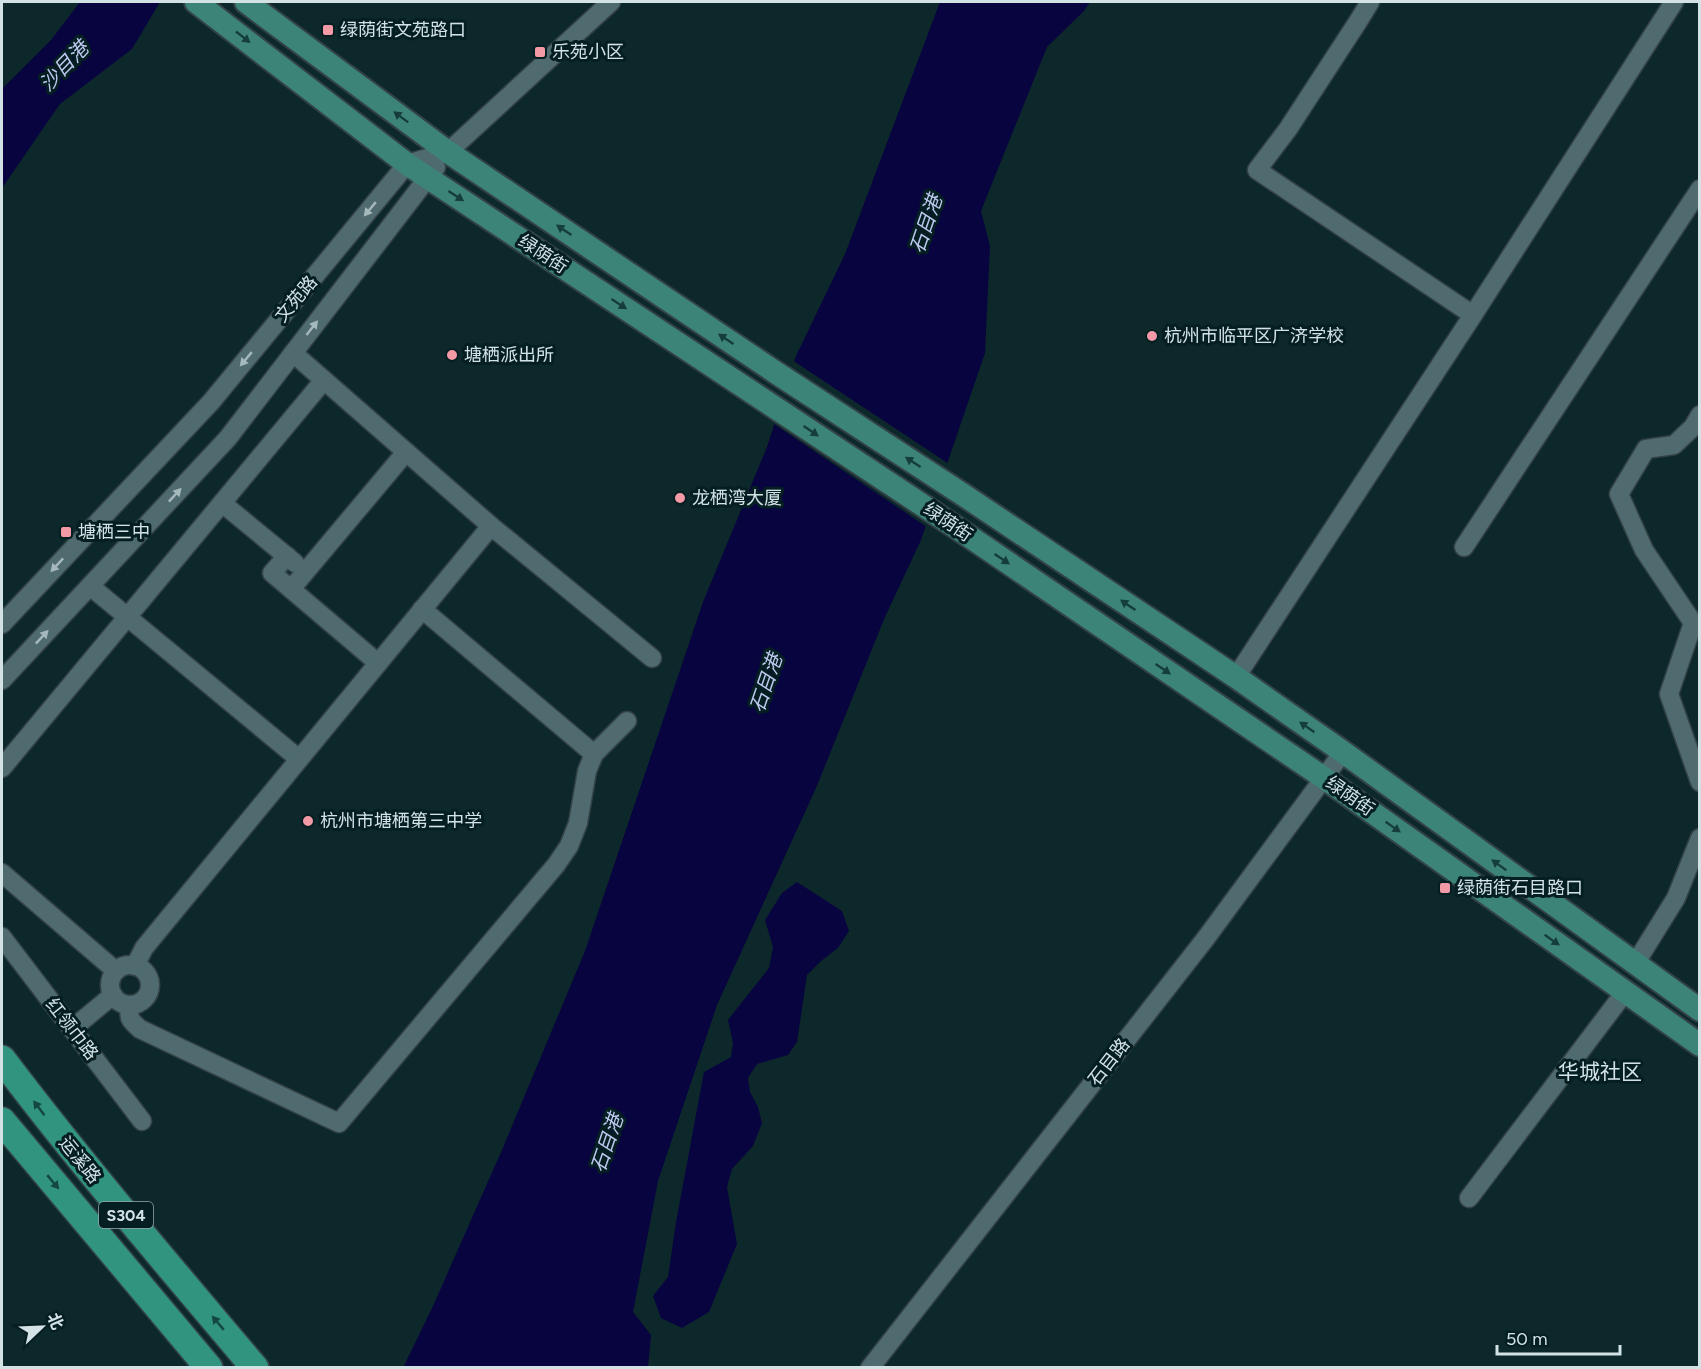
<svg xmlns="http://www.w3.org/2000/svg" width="1701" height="1369" viewBox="0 0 1701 1369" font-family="Figtree,'Noto Sans SC',sans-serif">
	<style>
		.water { fill: #08043f }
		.pier { fill: #0d282b }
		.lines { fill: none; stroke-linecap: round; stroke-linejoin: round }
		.minor-casing { stroke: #334246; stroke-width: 21 }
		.major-casing { stroke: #334246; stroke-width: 26 }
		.highway-casing { stroke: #334246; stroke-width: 30 }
		.minor { stroke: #4f6b6f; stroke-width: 18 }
		.major { stroke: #3d8478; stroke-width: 22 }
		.highway { stroke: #31947e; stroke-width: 27 }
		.oneway { fill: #153d3c }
		.oneway2 { fill: #a5b8bc }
		.oneway3 { fill: #144742 }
		.poi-dot { fill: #f39aa7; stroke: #041e22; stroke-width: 2 }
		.labels { text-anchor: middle; stroke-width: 6; stroke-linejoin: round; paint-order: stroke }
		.shield { fill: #041e22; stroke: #95a7aa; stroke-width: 1.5 }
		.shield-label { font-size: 16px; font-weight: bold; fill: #d3e2e5 }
		.poi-label { font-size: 18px; fill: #d3e2e5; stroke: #041e22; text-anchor: start }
		.street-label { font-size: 18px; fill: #d3e2e5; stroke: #041e22 }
		.water-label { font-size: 20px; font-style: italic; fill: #bec9ef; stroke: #041e22 }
		.quarter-label { font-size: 21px; fill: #d3e2e5; stroke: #041e22 }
	</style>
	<rect width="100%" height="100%" fill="#0d282b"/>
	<!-- water -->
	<g class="water">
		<path d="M80,2h80l-28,47 -72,55 -58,84v-99l49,-49z"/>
		<path d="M940,2h150l-6,9 -37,36 -66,164 9,35 -5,107 -64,187 -36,77 -69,171 -99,217 -59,176 -25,131 18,23 -3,32 -245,1 30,-62 69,-156 83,-199 118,-349 64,-155 29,-91 49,-102z"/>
		<path d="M797,882l45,29 7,20 -11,17 -17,13 -14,14 -10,67 -9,13 -31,9 -9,14 2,14 8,15 4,16 -9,23 -21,23 -5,18 10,57 -28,68 -27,16 -21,-10 -8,-22 15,-19 8,-55 28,-150 27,-15 2,-14 -5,-23 41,-52 4,-21 -8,-27 17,-27z"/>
	</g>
	<!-- pier -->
	<path class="pier" d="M792,360l157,104 -22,63 -156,-105z"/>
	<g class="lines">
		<!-- minor casing -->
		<g class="minor-casing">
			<g id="minor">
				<path d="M1370,2l-11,18 -71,109 -31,41 216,145"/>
				<path d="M293,353l198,173 161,132"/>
				<path d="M1700,415l-7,12 -19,18 -28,4 -27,45 25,56 49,73 -24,71 31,88"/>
				<path d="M222,503l73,60"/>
				<path d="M1464,547l236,-358"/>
				<path d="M287,556l-15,17 106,90"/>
				<path d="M90,586l209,173"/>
				<path d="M291,589l115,-137"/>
				<path d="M422,609l172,145"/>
				<path d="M2,624l209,-222 196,-238 41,-12 163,-150"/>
				<path d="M1236,677l237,-362 201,-313"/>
				<path d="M2,680l226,-242 208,-271"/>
				<path d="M2,768l322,-388"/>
				<path d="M2,873l114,98"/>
				<path d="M2,937l140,184"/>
				<path d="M1635,964l41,-66 24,-60"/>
				<circle cx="130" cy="985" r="20"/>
				<path d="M135,966l9,-18 347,-422"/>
				<path d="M130,1005c-2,14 0,15 10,24l199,94 217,-258 13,-19 9,-23 9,-52 7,-17 33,-33"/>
				<path d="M72,1029l41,-34"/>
				<path d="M1469,1198l156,-206"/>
				<path d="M870,1368l336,-430 137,-186"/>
			</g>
		</g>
		<!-- major casing -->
		<g class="major-casing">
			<g id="major">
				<path d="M196,2l211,162 547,362 370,252 376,267"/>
				<path d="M246,2l202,150 327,220 187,122 274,183 107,75 357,258"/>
			</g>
		</g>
		<!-- highway casing -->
		<g class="highway-casing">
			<g id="highway">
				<path d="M2,1059c80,106 167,207 253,309"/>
				<path d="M2,1121l207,247"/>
			</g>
		</g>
		<!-- minor -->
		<use href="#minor" class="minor"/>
		<!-- major -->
		<use href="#major" class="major"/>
		<!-- highway -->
		<use href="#highway" class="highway"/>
	</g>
	<!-- one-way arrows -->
	<defs><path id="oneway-solid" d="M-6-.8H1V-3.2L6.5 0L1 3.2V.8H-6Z" transform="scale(1.5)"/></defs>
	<g class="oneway">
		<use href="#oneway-solid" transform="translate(243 37) rotate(38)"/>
		<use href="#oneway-solid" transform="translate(401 117) rotate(-143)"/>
		<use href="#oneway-solid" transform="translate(456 196) rotate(33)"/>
		<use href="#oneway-solid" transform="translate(564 230) rotate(-146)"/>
		<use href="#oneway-solid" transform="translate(619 304) rotate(33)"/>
		<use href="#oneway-solid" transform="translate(726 339) rotate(-146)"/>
		<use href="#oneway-solid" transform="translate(811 431) rotate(34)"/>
		<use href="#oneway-solid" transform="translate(913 462) rotate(-147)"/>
		<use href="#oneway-solid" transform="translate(1002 559) rotate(34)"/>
		<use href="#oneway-solid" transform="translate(1128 605) rotate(-146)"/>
		<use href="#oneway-solid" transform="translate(1163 669) rotate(34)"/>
		<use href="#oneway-solid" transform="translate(1307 727) rotate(-145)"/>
		<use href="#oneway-solid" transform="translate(1393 827) rotate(35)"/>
		<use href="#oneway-solid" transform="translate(1499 865) rotate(-144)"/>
		<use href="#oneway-solid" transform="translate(1552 940) rotate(35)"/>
	</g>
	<g class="oneway2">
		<use href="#oneway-solid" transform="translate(370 209) rotate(130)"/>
		<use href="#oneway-solid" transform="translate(312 328) rotate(-52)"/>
		<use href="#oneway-solid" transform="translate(246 359) rotate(130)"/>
		<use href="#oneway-solid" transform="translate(175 495) rotate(-47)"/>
		<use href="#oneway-solid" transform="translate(57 565) rotate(133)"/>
		<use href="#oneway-solid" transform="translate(42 637) rotate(-47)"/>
	</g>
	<g class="oneway3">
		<use href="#oneway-solid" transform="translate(39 1108) rotate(-127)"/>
		<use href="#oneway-solid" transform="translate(53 1182) rotate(50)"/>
		<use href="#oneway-solid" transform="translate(218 1323) rotate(-130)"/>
	</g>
	<!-- markers -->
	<g class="poi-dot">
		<rect x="322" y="24" width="12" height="12" rx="3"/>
		<rect x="534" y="46" width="12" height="12" rx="3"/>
		<circle cx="1152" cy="336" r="6"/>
		<circle cx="452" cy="355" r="6"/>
		<circle cx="680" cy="498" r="6"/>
		<rect x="60" y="526" width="12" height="12" rx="3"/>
		<circle cx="308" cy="821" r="6"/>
		<rect x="1439" y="882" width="12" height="12" rx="3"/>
	</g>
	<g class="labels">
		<!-- shield labels -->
		<rect class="shield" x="99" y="1202" width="54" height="26" rx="4.5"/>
		<g class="shield-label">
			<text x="126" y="1221">S304</text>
		</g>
		<!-- poi labels -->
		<g class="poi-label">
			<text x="340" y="36">绿荫街文苑路口</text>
			<text x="552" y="58">乐苑小区</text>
			<text x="1164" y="342">杭州市临平区广济学校</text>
			<text x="464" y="361">塘栖派出所</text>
			<text x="692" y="504">龙栖湾大厦</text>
			<text x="78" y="538">塘栖三中</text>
			<text x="320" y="827">杭州市塘栖第三中学</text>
			<text x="1457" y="894">绿荫街石目路口</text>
		</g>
		<!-- street labels -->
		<g class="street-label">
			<text transform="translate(543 254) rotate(33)" y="6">绿荫街</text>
			<text transform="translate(296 299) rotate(-50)" y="6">文苑路</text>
			<text transform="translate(948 522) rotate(34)" y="6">绿荫街</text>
			<text transform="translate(1350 796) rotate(35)" y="6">绿荫街</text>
			<text transform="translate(72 1029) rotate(52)" y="6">红领巾路</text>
			<text transform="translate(1109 1062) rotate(-52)" y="6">石目路</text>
			<text transform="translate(80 1160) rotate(51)" y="6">运溪路</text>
		</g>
		<!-- water labels -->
		<g class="water-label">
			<text transform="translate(64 66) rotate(-46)" y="7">沙目港</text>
			<text transform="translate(926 224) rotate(-71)" y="7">石目港</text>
			<text transform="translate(766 683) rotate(-71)" y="7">石目港</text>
			<text transform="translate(607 1143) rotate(-71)" y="7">石目港</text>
		</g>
		<!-- quarter labels -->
		<g class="quarter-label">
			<text x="1600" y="1079">华城社区</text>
		</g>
	</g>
	<!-- border -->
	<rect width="1701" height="1369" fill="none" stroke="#d3e2e5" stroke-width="6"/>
	<!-- north arrow -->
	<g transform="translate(42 1327) rotate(67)" stroke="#041e22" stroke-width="4.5" paint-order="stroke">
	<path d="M0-4.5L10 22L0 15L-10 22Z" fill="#d3e2e5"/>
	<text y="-9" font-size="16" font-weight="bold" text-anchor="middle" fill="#d3e2e5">北</text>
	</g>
	<!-- scale -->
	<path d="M1497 1345v9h123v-9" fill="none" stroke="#d3e2e5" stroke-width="3"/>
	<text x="1506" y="1345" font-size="18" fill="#d3e2e5" stroke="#041e22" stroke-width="4.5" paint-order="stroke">50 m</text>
</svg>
